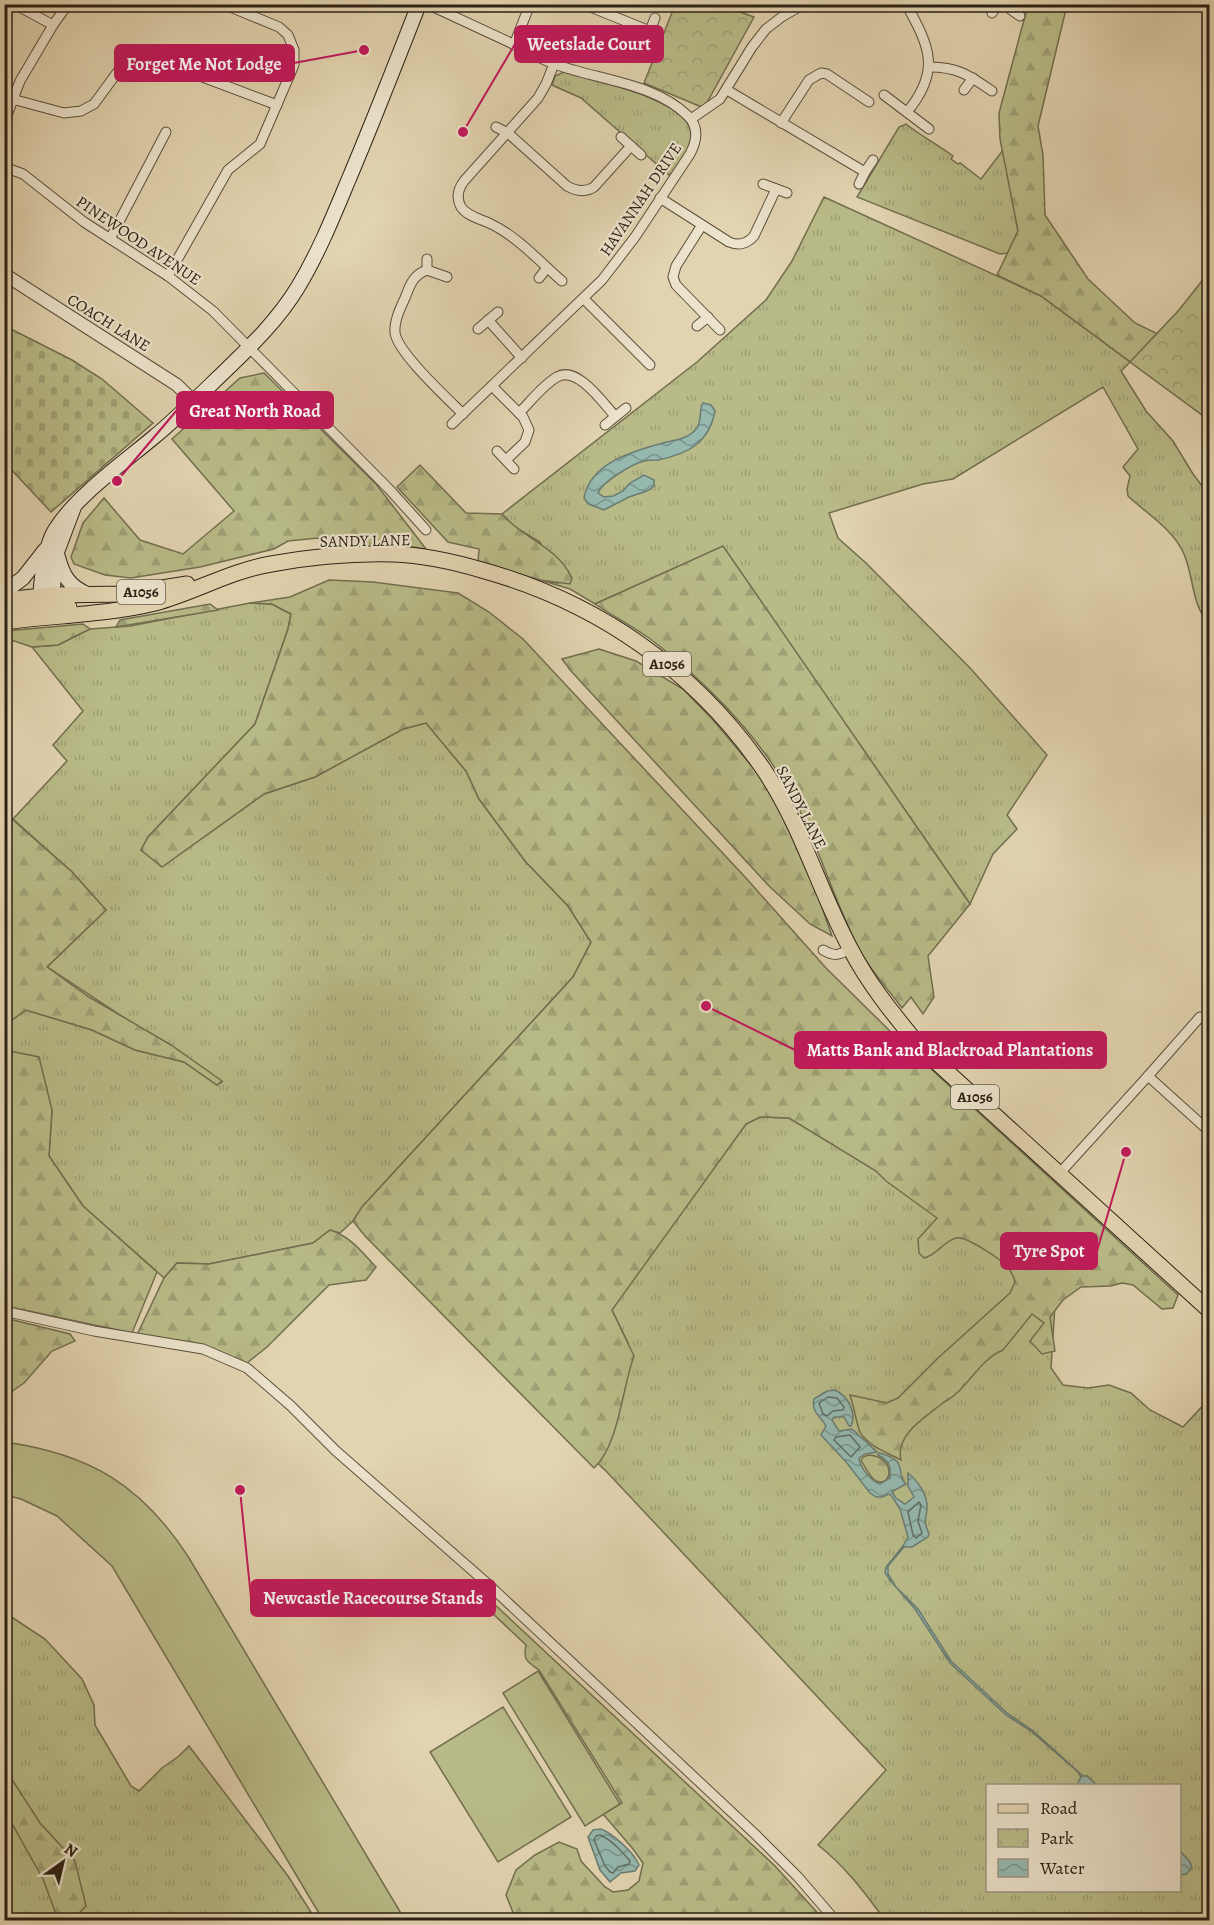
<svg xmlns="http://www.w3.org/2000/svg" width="1214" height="1925" viewBox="0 0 1214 1925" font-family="Alegreya,serif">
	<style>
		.grass { fill: url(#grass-tufts); stroke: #726e4f; stroke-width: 1.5; fill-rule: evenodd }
		.forest { fill: url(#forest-firs); stroke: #726e4f; stroke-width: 1.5 }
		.cemetery { fill: url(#cemetery-stones); stroke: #726e4f; stroke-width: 1.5 }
		.park { fill: url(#park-crowns); stroke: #726e4f; stroke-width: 1.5 }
		.garden { fill: #b8bb88; stroke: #726e4f; stroke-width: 1.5 }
		.water { fill: url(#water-waves); stroke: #6b7c72; stroke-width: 1.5 }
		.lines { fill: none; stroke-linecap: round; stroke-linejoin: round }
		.shore { stroke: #606d62; stroke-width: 1.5 }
		.minor-casing { stroke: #5a4e3c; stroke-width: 11 }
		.tertiary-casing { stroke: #5a4e3c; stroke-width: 14 }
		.secondary-casing { stroke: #2c2216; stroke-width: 16 }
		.primary-casing { stroke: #2c2216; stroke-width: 17 }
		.minor { stroke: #ece3cc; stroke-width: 9 }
		.tertiary { stroke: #ece3cc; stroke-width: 12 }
		.secondary { stroke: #ece3cc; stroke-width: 14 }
		.primary { stroke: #e2d4b0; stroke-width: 15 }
		.labels { text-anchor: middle; stroke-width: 4.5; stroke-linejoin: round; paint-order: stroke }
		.shield { fill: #ece3cc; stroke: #665c4d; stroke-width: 1.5 }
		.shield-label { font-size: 15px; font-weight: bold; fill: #2c2216 }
		.street-label { font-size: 16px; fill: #2c2216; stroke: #ece3cc }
		.leader { fill: none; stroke: #c2185b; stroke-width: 2 }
		.callout-dot { fill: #c2185b; stroke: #ece3cc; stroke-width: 2 }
		.callout { fill: #c2185b; stroke: #c2185b; stroke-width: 2 }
		.callout-label { font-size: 18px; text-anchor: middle; font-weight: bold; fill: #fff }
	</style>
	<defs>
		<pattern id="grass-tufts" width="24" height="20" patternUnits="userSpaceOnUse" patternTransform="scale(1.5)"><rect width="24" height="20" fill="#b8bb88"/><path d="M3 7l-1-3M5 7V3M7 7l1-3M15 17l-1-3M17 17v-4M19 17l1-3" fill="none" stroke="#9ea075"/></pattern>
		<pattern id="forest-firs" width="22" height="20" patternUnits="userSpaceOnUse" patternTransform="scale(1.5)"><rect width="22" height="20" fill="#b8bb88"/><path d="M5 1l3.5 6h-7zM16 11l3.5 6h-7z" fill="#9ea075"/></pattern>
		<pattern id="cemetery-stones" width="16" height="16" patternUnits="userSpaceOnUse" patternTransform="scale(1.5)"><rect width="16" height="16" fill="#b8bb88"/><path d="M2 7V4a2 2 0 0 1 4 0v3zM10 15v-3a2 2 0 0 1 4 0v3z" fill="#9ea075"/></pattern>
		<pattern id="park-crowns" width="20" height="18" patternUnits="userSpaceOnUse" patternTransform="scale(1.5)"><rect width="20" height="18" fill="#b8bb88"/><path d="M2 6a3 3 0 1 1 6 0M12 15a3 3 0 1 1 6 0" fill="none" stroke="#9ea075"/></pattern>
		<pattern id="water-waves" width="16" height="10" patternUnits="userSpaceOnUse" patternTransform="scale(1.5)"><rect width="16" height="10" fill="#95b8af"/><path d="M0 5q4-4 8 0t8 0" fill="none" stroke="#7a958d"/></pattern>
	</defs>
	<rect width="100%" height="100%" fill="#e2d4b0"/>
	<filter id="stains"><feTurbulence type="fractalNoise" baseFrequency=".00333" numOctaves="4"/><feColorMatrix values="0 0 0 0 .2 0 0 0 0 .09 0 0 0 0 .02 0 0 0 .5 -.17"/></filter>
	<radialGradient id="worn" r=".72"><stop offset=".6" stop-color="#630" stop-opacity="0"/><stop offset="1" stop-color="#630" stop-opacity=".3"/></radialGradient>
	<!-- grass -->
	<g class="grass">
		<path d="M564,72c27,8 129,28 127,63 0,15 -13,30 -21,41l-89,-78 -29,-13 3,-9z"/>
		<path d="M906,124c15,12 31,20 47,32l-2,3 7,5 2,-1 21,16 22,-29 15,81 -10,22 -8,1 -143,-57 42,-70z"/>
		<path d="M824,197l217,99 89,66 -9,9 25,40 27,30 20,33 16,21v129c-18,-20 -15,-47 -25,-70 -11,-25 -37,-40 -56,-58l-1,-7 3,-13 -7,-9 15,-18 -35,-62 -150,92 -30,5 -94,29 9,25 28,25 105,106 76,86 -40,60 10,14 -24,25 -23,50 -247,-357 -128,57 -25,-15 -30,-9 18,3 -18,-41 -27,-16 -11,-12 195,-152 69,-62 26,-39z"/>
		<path d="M250,603l22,1 19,10 -3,15 -33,95 -107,113 -7,13 21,16 102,-72 51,-17 88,-48 23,-6 40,48 13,28 46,62 43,45 23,36 -18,35 -211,230 -9,14 -13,12 -10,-3 -17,13 -104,21 -32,-1 -13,15 -81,-72 -34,-50 3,-46 -42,-59 -6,-26 22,-15 66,20 43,20 49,12 33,23 5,-3 -175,-115 59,-57 -34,-38 -59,-53 54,-58 -14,-16 30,-34 -51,-64 26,-2 32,-16 40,-3z"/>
		<path d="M760,1117l29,1 59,34 60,21 147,131 -4,64 12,17 25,3 21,-3 22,8 19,17 33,17 26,-28v521h-324c-21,-28 -39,-53 -67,-75l68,-75 -280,-299 -33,-31 55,-97 -16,-33 6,-12 128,-174zM988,1786h192v104h-192z"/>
		<path d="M4,1612l41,27 37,40 12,26 1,20 36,61 8,5 23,-23 17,-12 10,-10 99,130 28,44h-311z"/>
	</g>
	<!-- forest -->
	<g class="forest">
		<path d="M1028,5h39l-29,121 5,29 2,60 43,64 47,44 74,36v61l-168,-124 -44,-21 21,-44 -18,-92 -1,-26z"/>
		<path d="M264,373l112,111 50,65 -19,-3 -74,1 -10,-2 -5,-7 -30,3 -14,8 -74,18 -69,11 -26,-3 -31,-11 -3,-7 12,-34 21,-25 36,42 43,14 51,-43 -62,-72 68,-61z"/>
		<path d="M420,465l46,48 36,1c21,25 54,31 70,64l-2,6 -30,-4 -62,-18 1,-13 -31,-7 -51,-55z"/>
		<path d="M723,546l247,358 -42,52 6,41 -11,17 -12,-17 -9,11c-14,-19 -32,-38 -43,-59 -27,-52 -42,-111 -72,-162 -33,-56 -86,-110 -138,-149 -17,-12 -36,-22 -54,-34z"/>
		<path d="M329,580l44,2 85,11 31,19 34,27 222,238 81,91 69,68 283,259 -5,13 -11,1 -29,-24 -11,-2 -11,3 -30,1 -18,13 -13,17 5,34 -13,3 -12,-13 14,-18 -12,-9 -29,36c-25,10 -36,41 -59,52 -18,15 -49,32 -43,58 -13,-7 -38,-16 -42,-31 -4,-12 -5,-22 -9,-34l37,8 11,-5 40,-40 72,-65 5,-11c-1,-5 -3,-9 -6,-13 -6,-9 -43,-33 -53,-31 -12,3 -19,17 -32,20l-5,-5 -1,-14 19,-21 -51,-37 -10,-10 -87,-53 -29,-1 -14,7 -134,186 22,46c-12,32 -15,89 -40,112l-229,-232 -12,-15 9,-14 211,-230 18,-35 -23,-36 -43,-45 -46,-62 -13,-28 -40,-48 -23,6 -88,48 -51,17 -102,73 -21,-17 7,-13 107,-113 33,-95 3,-15 -19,-10 -22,-1 40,-6z"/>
		<path d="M210,604l8,6 -102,17 4,-7z"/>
		<path d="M83,624l7,5 -32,16 -26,2 -27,-9v-7z"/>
		<path d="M599,649l37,12 47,28 31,32 42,50 30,50 28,64 18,51 -22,-12 -41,-38 -198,-215 -9,-12z"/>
		<path d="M4,812l68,60 34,38 -59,57 42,30 82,48 51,36 -5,4 -33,-23 -49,-12 -43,-20 -66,-20 -21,15z"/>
		<path d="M4,1032l6,19 29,6 13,53 -3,46 34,50 74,66 -25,61 -127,-27z"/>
		<path d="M330,1230c20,6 32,22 46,37l-10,13 -37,5 -62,62 -20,16 -45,-18 -65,-10 27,-57 13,-15 32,1 104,-21z"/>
		<path d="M5,1318l65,16 5,7 -23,10 -28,32 -19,13z"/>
		<path d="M868,1455c28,1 25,33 8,26 -6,-3 -10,-14 -15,-20l2,-4z"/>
		<path d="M492,1602l283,264 49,54h-308l-10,-25 10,-25 19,-15 24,-13 18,7 4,12 24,26 8,5 15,-2 11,-9 4,-18 -10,-14 -30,-35 19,-11 -83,-133c-12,-9 -16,-9 -13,-25l-37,-35z"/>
		<path d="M4,1767l36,56 35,38 11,45 -14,14h-8l-8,-6 -13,-35 -38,-68z"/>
	</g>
	<!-- cemetery -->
	<path class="cemetery" d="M5,326l67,34 30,19 51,44 -102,89 -46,-49z"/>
	<!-- park -->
	<g class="park">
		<path d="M675,5h46l33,12 -50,91 -60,-25z"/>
		<path d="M1209,272v148l-79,-58 49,-52z"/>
	</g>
	<!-- garden -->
	<g class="garden">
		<path d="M5,1442c85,12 137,43 184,116l216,362h-82l-211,-354 -55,-50 -36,-17 -16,-4z"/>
		<path d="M538,1671l82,133 -35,22 -82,-133z"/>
		<path d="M503,1707l68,110 -73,45 -68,-110z"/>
	</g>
	<!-- water -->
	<g class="water">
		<path d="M703,403l8,2 4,6c-6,32 -27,43 -57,49 -4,0 -10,0 -14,1 -12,3 -42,21 -46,32l6,4 9,-1 10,-5 7,-8 14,-8 10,5v6l-7,5 -18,6 -25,13 -16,-6 -4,-6c6,-35 49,-47 79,-55 12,-3 25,-4 33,-14 7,-8 2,-18 7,-26z"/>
		<path d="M835,1390c13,6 22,23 16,36h-2l-5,-9h-10l-2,3 7,11 13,-2 25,23 -12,2 -6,4c1,10 12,23 21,26l10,-6c1,-13 -1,-17 -12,-23l1,-2c32,8 15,20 27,31l-13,7 -1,1 4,6 9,6 9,-7 -6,-11v-13c9,7 19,21 19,33 0,15 -5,11 2,28l-1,3 -16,10h-8l-16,19v8l8,13 22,22 33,52 56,52 25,17 51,46h4l10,9h-20l4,-8 -3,-5 -47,-41 -25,-16 -56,-52 -35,-54 -26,-30 -4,-7 1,-5 17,-21 5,-9 -8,-28 -9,-14 -2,-1 -7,3h-6l-6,-4 -23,-30 -26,-28 5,-9c-5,-10 -15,-13 -12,-27l13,-8z"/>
		<path d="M601,1829c12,5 33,23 38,36l-4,6 -14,2 -11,9 -10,-12 -12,-33 5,-7z"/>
		<path d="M1180,1851l10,11 2,6 -6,6 -6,1z"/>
	</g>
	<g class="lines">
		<!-- shore -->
		<g class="shore">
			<path d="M828,1397l9,1 7,9 -1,3 -10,1 -6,5 -4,-2 -4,-11z"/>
			<path d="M850,1435l10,12 -9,10 -17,-17 2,-3z"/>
			<path d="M919,1502l2,3 -3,16 4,12 -6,5 -3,-3 -5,-23z"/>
			<path d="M600,1835c12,5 21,16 30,26l-1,3 -11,3 -5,6 -3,-1 -5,-6 -11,-26 2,-4z"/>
		</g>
		<!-- minor casing -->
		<g class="minor-casing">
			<g id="minor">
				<path d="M14,4l39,21"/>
				<path d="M427,4c28,13 56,26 84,39 14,7 27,15 41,20 43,17 102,19 136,53 11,11 9,25 2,38l-55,83 -33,43 -150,144"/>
				<path d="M583,4l67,27"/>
				<path d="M906,4c24,43 35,67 1,108"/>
				<path d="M1003,4l17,12"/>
				<path d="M992,13l6,-9"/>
				<path d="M514,45l16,-41"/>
				<path d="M642,51l13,-33"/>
				<path d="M554,64l-8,20 -8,14 -74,83c-6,8 -8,17 -3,26 6,9 19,12 28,16 28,13 50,38 73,58"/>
				<path d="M930,67c28,0 40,9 62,24"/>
				<path d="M727,90l138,82 8,-12"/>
				<path d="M964,90l9,-12"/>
				<path d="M884,95l45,34"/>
				<path d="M12,99l52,14 17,-2 13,-7 25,-34 24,-11 25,5 109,41"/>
				<path d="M691,119l29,-20 32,-52 14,-18 17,-13 21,-12"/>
				<path d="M4,123l16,-42 33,-56 15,-21"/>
				<path d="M781,123l28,-43 12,-7 6,1 42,28"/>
				<path d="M496,127l12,6 59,53c9,5 18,7 27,1l37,-41"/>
				<path d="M621,137l20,18"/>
				<path d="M4,167l19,7 61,48 84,54 45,35 176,178 37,41"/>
				<path d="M763,184l24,9"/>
				<path d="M859,184l6,-12"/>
				<path d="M660,198l69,44c9,4 18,2 25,-6l22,-47"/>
				<path d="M702,225l-26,41 -3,11 3,8 44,45"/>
				<path d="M110,239l56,-107"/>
				<path d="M427,259v11l20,7"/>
				<path d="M427,270c-14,5 -17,15 -22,28 -5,11 -11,23 -10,35 3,20 52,65 68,81"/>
				<path d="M168,276l60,-106 32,-26 34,-79v-15l-6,-15 -9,-8 -56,-23"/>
				<path d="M539,278l8,-10"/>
				<path d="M584,299l66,66"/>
				<path d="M488,320l34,38"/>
				<path d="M697,326l11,-9"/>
				<path d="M478,329l20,-17"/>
				<path d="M492,386l31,31 6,13 -4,12 -19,18"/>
				<path d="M519,413c12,-12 24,-28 38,-36 20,-12 46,26 58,39"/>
				<path d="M605,425l21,-17"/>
				<path d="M497,451l17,18"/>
				<path d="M823,950c12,7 16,5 27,-1"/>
				<path d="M1148,1076l52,-59"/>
				<path d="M1059,1174l89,-98 62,56"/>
				<path d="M4,1311l90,20 109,18 44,19 44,38 45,45 153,134 267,250 42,42 37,43"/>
				<path d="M1207,1405l3,2"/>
			</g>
		</g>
		<!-- tertiary casing -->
		<g class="tertiary-casing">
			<path id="tertiary" d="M4,274l173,111 16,16"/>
		</g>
		<!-- secondary casing -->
		<g class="secondary-casing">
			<g id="secondary">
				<path d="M74,507l-17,45 -5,43 -6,12c-8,-8 -5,-19 -4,-30 2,-15 5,-34 13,-47 21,-34 68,-67 99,-93 24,-20 47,-43 70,-65 27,-26 54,-52 74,-85 20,-33 35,-70 50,-106 25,-59 48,-118 71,-177"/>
				<path d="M58,557c5,19 11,29 29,37"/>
				<path d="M4,592l19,-14 22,-28"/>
			</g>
		</g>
		<!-- primary casing -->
		<g class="primary-casing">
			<g id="primary">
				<path d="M4,600l48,-5 73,-1 62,-10"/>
				<path d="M4,611l65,-4"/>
				<path d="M4,622c50,-7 102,-7 151,-19 40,-11 75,-32 116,-39 39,-7 82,-11 122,-10 31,1 62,8 92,17 114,32 211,100 279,199 37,55 55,120 86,178 19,37 45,68 71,100l289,263"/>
			</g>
		</g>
		<!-- minor -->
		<use href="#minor" class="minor"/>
		<!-- tertiary -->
		<use href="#tertiary" class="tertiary"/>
		<!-- secondary -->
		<use href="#secondary" class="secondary"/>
		<!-- primary -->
		<use href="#primary" class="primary"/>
	</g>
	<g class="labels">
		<!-- shield labels -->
		<g class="shield">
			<rect x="117" y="580" width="48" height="24" rx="4.5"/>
			<rect x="643" y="652" width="48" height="24" rx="4.5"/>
			<rect x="951" y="1085" width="48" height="24" rx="4.5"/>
		</g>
		<g class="shield-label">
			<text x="141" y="597">A1056</text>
			<text x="667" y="669">A1056</text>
			<text x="975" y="1102">A1056</text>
		</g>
		<!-- street labels -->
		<g class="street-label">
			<text transform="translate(640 199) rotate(-56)" y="6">HAVANNAH DRIVE</text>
			<text transform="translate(139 240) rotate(34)" y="6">PINEWOOD AVENUE</text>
			<text transform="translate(109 322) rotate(32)" y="6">COACH LANE</text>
			<text transform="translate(365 540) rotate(-1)" y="6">SANDY LANE</text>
			<text transform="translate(802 807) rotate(63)" y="6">SANDY LANE</text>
		</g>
	</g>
	<!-- callouts -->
	<path class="leader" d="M463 132L515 44M364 50L294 63M117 481L177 410M706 1006L795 1050M1126 1152L1097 1251M240 1490L251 1598"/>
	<g class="callout-dot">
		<circle cx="463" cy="132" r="6"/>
		<circle cx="364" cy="50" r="6"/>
		<circle cx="117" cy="481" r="6"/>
		<circle cx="706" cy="1006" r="6"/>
		<circle cx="1126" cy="1152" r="6"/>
		<circle cx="240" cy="1490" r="6"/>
	</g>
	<g class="callout">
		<rect x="515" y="26" width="148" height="36" rx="6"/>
		<rect x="115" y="45" width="179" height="36" rx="6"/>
		<rect x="177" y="392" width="156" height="36" rx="6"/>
		<rect x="795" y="1032" width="311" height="36" rx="6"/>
		<rect x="1001" y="1233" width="96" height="36" rx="6"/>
		<rect x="251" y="1580" width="244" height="36" rx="6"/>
	</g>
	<g class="callout-label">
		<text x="589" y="50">Weetslade Court</text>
		<text x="204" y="70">Forget Me Not Lodge</text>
		<text x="255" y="417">Great North Road</text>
		<text x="950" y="1056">Matts Bank and Blackroad Plantations</text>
		<text x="1049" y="1257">Tyre Spot</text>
		<text x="373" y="1604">Newcastle Racecourse Stands</text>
	</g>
	<!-- margin -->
	<rect width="1214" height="1925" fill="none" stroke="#e2d4b0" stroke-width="24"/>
	<rect x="6" y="6" width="1202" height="1913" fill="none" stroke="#2c2216" stroke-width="3"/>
	<rect x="12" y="12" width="1190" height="1901" fill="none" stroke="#2c2216" stroke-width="1.5"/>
	<!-- legend -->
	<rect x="986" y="1784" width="195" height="108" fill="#ece3cc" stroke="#9f9683" stroke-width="1.5"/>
	<rect x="998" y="1804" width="30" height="9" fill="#e2d4b0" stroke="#9f9683" stroke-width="1.5"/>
	<text x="1040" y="1814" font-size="18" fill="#2c2216">Road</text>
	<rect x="998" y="1829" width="30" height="18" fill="url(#park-crowns)" stroke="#9f9683" stroke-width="1.5"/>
	<text x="1040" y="1844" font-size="18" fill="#2c2216">Park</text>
	<rect x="998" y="1859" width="30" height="18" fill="url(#water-waves)" stroke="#9f9683" stroke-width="1.5"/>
	<text x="1040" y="1874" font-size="18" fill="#2c2216">Water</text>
	<!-- north arrow -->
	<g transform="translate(63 1862) rotate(34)" stroke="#ece3cc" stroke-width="4.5" paint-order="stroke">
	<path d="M0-4.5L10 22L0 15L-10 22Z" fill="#2c2216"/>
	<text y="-9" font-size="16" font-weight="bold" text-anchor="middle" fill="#2c2216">N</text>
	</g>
	<rect width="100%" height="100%" filter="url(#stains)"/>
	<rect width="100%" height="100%" fill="url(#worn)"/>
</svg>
